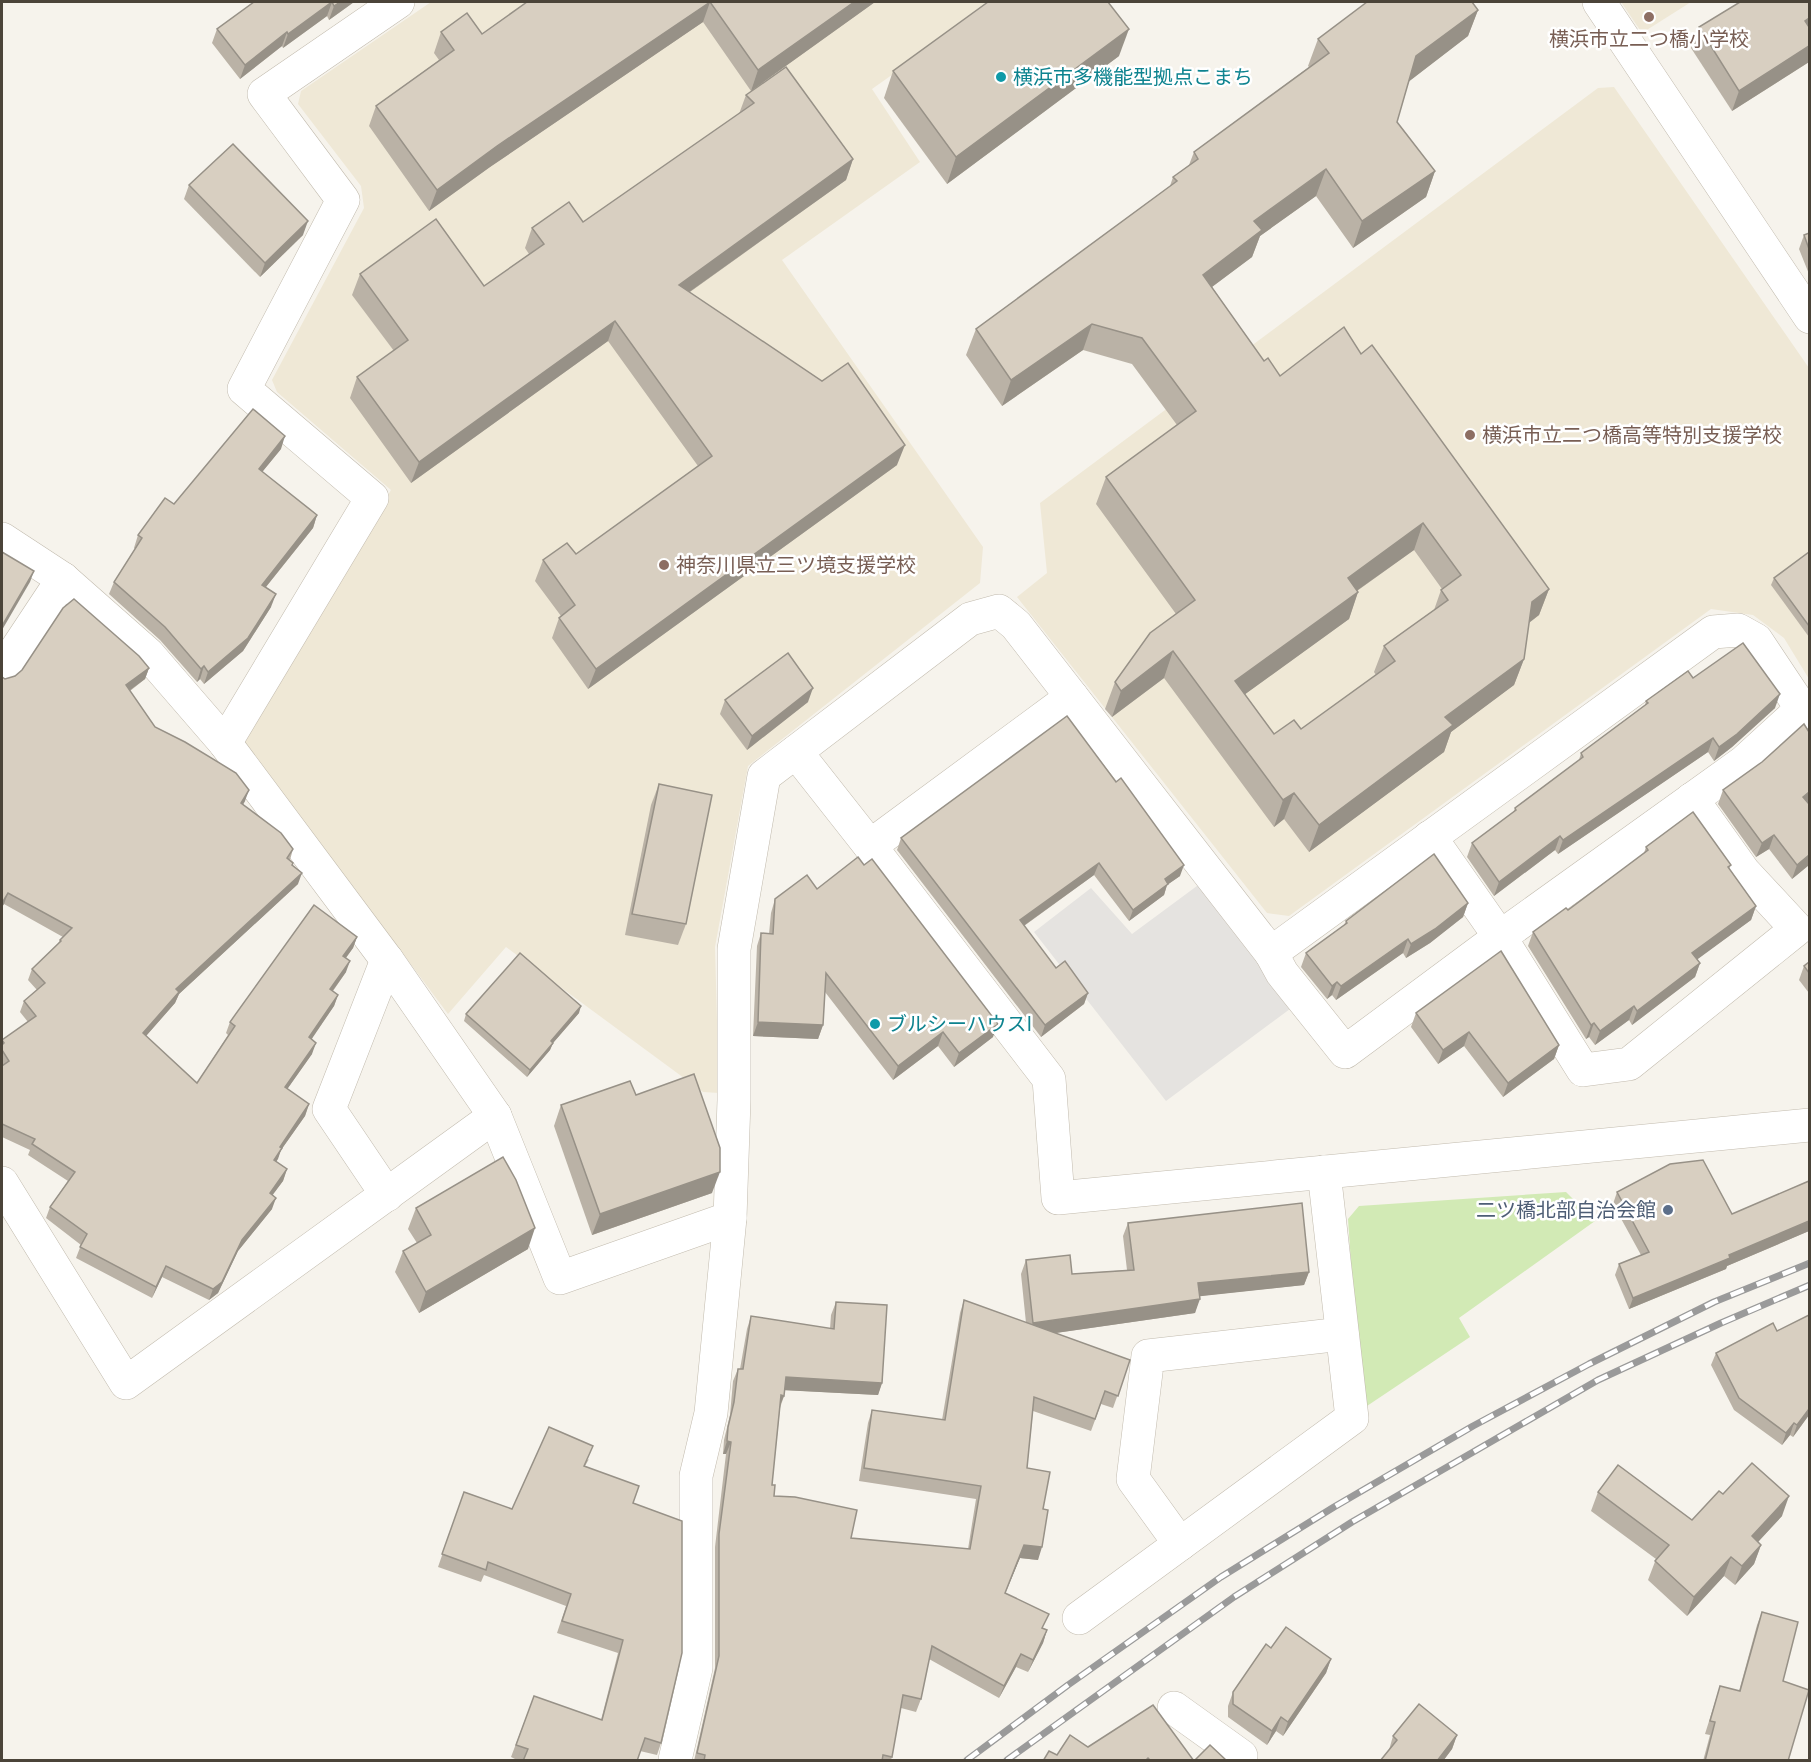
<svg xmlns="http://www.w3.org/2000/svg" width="1811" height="1762" viewBox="0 0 1811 1762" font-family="Overpass,'Noto Sans JP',sans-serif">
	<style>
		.education { fill: #efe8d6 }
		.green { fill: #d2eab5 }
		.parking { fill: #e5e3e0 }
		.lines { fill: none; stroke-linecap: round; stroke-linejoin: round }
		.minor-casing { stroke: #c2bbae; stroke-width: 34 }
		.minor { stroke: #fff; stroke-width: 33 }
		.rail-casing { stroke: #9a9a9a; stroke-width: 7 }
		.rail { stroke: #fff; stroke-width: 4.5; stroke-dasharray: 14; stroke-linecap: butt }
		.wall { fill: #bab2a6; fill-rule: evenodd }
		.shaded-wall { fill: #979187 }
		.building { fill: #d8cfc1; stroke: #979187; stroke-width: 1.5; fill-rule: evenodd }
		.education-dot { fill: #8d6e63; stroke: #fff; stroke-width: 2 }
		.culture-dot { fill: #0f9aa8; stroke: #fff; stroke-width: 2 }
		.service-dot { fill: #5c6f8a; stroke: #fff; stroke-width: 2 }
		.labels { text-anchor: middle; stroke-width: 5; stroke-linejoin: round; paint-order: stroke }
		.education-label { font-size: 20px; fill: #785e54; stroke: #fff; text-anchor: start }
		.culture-label { font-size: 20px; fill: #0d838f; stroke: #fff; text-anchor: start }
		.service-label { font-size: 20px; fill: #4e5e75; stroke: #fff; text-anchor: end }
	</style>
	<rect width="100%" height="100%" fill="#f6f3ec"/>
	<!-- education -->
	<g class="education">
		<path d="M431,2h564l-123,87 48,73 -138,98 201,287 -3,36 -232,183 -33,181 4,146 -16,-1 -197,-145 -58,67 -205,-274 148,-250 -114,-98 -5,-12 92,-172 -3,-22 -63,-82 3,-13z"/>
		<path d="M1621,2h70l-49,31z"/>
		<path d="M1614,87l195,281v311l-25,-41 -31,-23 -42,-6 -422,307 -22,-3 -250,-316 30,-24 -7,-70 558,-415z"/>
	</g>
	<!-- green -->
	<path class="green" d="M1566,1192l29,29 -136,97 11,19 -109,73 -13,-191 11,-13z"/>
	<!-- parking -->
	<path class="parking" d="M1201,883l93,123 -128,95 -132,-169 57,-44 41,46z"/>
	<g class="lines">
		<!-- minor casing -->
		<g class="minor-casing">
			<g id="minor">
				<path d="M1599,2l211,315"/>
				<path d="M2,539l61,40 85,75 77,89 162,217 108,156 65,162 170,-60"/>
				<path d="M2,671l61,-92"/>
				<path d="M225,743l147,-245 -128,-109 99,-189 -79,-106 134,-92"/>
				<path d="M796,752l74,94 179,233 9,119 752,-73"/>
				<path d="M1430,837l70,100 83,133 46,-6 168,-135 -53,-57 -52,-73"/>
				<path d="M870,846l202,-149"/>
				<path d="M1271,953l11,20 63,79 155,-115 244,-175 58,-53"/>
				<path d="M2,1183l124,200 369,-267"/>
				<path d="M387,1195l-58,-86 58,-149"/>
				<path d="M1180,1544l-47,-65 15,-123 194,-22"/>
				<path d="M1079,1618l273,-200 -28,-246"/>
				<path d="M1174,1708l67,48"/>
				<path d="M675,1760l21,-92v-192l15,-63 19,-195 4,-118v-151l30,-173 206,-157 29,-8 17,14 255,328 442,-321 25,-2 18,10 46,69 8,3"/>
			</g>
		</g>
		<!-- minor -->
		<use href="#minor" class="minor"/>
		<!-- rail casing -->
		<g class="rail-casing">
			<g id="rail">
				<path d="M967,1760l101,-75 153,-108 113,-70 139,-81 116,-62 125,-62 96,-39"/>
				<path d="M1007,1760l227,-163 118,-75 246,-142 123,-57 89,-38"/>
			</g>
		</g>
		<!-- rail -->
		<use href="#rail" class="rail"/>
	</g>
	<!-- wall -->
	<g class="wall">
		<path d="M254,2h100l-25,18 -2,-4 -44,32 -1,-2 -42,33 -28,-36 5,-14z"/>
		<path d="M527,2h348l-124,89 -48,-69 -213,145 -61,44 -60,-85 7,-20 63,-46 -5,-7 7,-21 41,2z"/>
		<path d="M1809,2v60l-77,49 -41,-63 8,-21z"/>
		<path d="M1478,10l-10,26 -59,45 -12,41 38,49 -9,26 -73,51 -37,-52 -56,40 -8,21 -40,30 52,74 16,15 81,-22 188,235 -10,26 -10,8 -5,36 -10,26 -63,47 -7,20 -135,100 -25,-33 -10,8 -110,-149 -52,39 -7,-8 10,-27 61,-68 -80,-110 10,-27 71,-52 -45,-61 -49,-14 -81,56 -36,-51 10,-26 194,-143 3,-9 16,-12 5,-13 115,-85 -1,-1 10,-27zM1414,550l28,39 -1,1 -7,20 -50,36 -10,26 2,3 -75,54 -27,5 -29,-40 104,-75 9,-27 -1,-1z"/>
		<path d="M1119,56l-172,128 -63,-86 9,-27z"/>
		<path d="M746,95l107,64 -7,21 -156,112 207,173 -309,224 -36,-51 7,-20 2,-2 -26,-35 8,-21 33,-6 122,-88 -90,-125 -197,142 -61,-85 7,-21 37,-26 -42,-56 8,-21 124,12 45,-32 -4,-6 7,-20 51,-6 156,-108z"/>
		<path d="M189,185l114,50 -43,42 -76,-78z"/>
		<path d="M1809,233v41l-10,-25 5,-14z"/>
		<path d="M281,449l-19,23 55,43 -4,13 -47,59 5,20 -28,44 -39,33 -4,-5 -3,3 -37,-42 -51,-46 5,-12 21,-33 -1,-1 4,-13 36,-31z"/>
		<path d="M1809,552v85l-38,-52 3,-7z"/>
		<path d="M149,668l-4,11 -15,12 25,36 90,74 -2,4 50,44 -3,11 3,3 -1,3 6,18 -119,110 -4,9 -29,33 51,47 31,-48 -2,-2 4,-11 127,-85 -4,11 -7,10v14l-13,19 5,4 -4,11 -23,33 1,15 -25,35 22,15 -4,12 -24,34 -5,12 11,7 -4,12 -11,14v14l-34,42 -20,42 -9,7 -47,-23 -10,21 -76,-40 5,-13 -35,-27 4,-11 18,-26 -40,-26 2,-5 -28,-13v-97l26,-18 -8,-10 4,-11 13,-11 -9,-10 4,-11 26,-25 2,-4 3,-3 -59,-33 -2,3v-230l3,2z"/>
		<path d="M1693,678l82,30 -43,39 -18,14 -6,-9 -150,102 -3,-4 -61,46 -27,-39 5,-14 41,-30 2,-5 64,-48 2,-7 64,-48 1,-4z"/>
		<path d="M725,700l83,2 -61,48 -27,-36z"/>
		<path d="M1067,716l113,160 -13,9 -3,10 -35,26 -35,-46 -70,51 32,42 32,25 -4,11 -43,33 -144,-187 4,-12z"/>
		<path d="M659,784l27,140 -8,21 -53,-10 26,-130z"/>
		<path d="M1723,790l86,13v62l-17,14 -23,-30 -13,8 -38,-53z"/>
		<path d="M1646,847l85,18 -2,4 27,37 -5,14 -54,39 3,4 -5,14 -63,48 -3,-5 -34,25 -6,-8 -3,2 -58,-93 5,-14 35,-22 76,-57z"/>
		<path d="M817,889l176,148 -39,30 -16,-21 -45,34 -68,-88 -2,33 -5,14 -65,-3 4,-90 4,-13 8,1 2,-21 4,-14z"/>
		<path d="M1468,903l-5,14 -33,26 -24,15 -3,-5 -67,47 -4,-5 -5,4 -26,-32 5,-14 38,-28 2,-4z"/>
		<path d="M1809,962v31l-10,-13 5,-14z"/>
		<path d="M579,1013l-26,30 -3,7 -23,27 -63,-56 2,-7z"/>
		<path d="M1416,1013l143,32 -5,14 -51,38 -39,-51 -26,18 -27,-37z"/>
		<path d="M636,1095l76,98 -120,42 -38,-109 7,-21z"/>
		<path d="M1809,1181v50l-82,35 -1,3 -97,40 -14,-34 4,-11 22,-9 -28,-51 4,-12 115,22z"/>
		<path d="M416,1208l112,41 -109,64 -24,-41 8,-21 14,-8 -9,-14z"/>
		<path d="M1128,1223l181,49 -5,13 -105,11 -4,17 -140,20 75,27 -17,48 -12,-4 -10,27 -58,-20 -6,57 16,41 -5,51 -18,-2 -15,35 38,36 4,1 -4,13 -15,29 -12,-5 -17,31 -70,-39 -8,40 -5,13 -15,-4 -10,53h-197l21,-93v-121l11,-93h-3l1,-14 6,-25 3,-34 5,-12h2l7,-40 4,-13 79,13 1,-14 5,-13 46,81 -4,12 -94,-5v6l-4,12 -8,77 2,11 77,42 117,11 8,-50 -117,-18 9,-58 4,-13 70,10 18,-107 4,-13 62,23 -5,-49 5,-14 46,14 55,-4 -4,-34z"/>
		<path d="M1716,1353l93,62 -16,22 -3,-2 -8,10 -48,-35 -23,-45z"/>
		<path d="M589,1459l-4,7 48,37 28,240 -4,12 -17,-4 -3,10h-118l-8,-4 23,-61 67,24 17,-67 -61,-20 9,-27 -82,-31 -3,7 -43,-15 26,-75 48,17z"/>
		<path d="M1598,1492l94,28 31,-26 59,22 -24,26 3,3 -7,19 -19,21 -11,-9 -37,40 -39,-36 8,-21 -65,-48z"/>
		<path d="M1762,1612l21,69 5,80h-85l7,-26 -5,-1 15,-48 19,5 18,-66z"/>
		<path d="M1271,1648l60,11 -5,14 -43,63 -7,-5 -9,14 -39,-28v-11l5,-14z"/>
		<path d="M1457,1735l-5,14 -9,12h-63l9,-11 4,-14z"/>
	</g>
	<!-- shaded-wall -->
	<g class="shaded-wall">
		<path d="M332,2l-5,14 -44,32 5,-14z"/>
		<path d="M340,2h14l-25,18 5,-14z"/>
		<path d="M710,2l-7,20 -213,145 -61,44 8,-21 60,-44z"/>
		<path d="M854,2h21l-124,89 7,-21z"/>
		<path d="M1478,10l-10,26 -61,47 9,-27z"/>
		<path d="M1809,18v16l-4,-13z"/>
		<path d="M1129,29l-10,27 -172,128 9,-27z"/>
		<path d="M287,32l-5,14 -42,33 5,-14z"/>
		<path d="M1809,46v16l-77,49 7,-20z"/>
		<path d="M853,159l-7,21 -175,125 8,-20z"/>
		<path d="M1326,169l-10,27 -56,40 -8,21 -59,44 10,-26 51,-54z"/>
		<path d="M1435,171l-9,26 -73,51 9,-27z"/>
		<path d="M308,221l-5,14 -43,42 5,-14z"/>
		<path d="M615,321l-7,20 -197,142 8,-21z"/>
		<path d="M1092,324l-9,26 -81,56 9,-26z"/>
		<path d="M285,436l-4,13 -27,33 5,-13z"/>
		<path d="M905,445l-8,20 -309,224 8,-20z"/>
		<path d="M317,515l-4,13 -56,70 5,-13z"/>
		<path d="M1423,523l-9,27 -76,54 10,-26z"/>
		<path d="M34,571l-4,11 -28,48v-4z"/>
		<path d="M1549,589l-10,26 -17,13 10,-26z"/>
		<path d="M1358,592l-9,27 -123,89 9,-27z"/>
		<path d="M276,594l-5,13 -28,44 -39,33 4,-12z"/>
		<path d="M1173,651l-9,27 -52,39 9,-26z"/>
		<path d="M1524,659l-10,26 -63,47 -7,20 -135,100 10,-27 126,-108z"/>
		<path d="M204,666l-4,13 -3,3 4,-13z"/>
		<path d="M149,668l-4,11 -23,17 4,-11z"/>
		<path d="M813,688l-5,14 -61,48 5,-14z"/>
		<path d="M1780,694l-5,14 -43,39 -18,14 5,-14z"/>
		<path d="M1713,738l-5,14 -150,102 5,-14z"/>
		<path d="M249,790l-4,11 -8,13 4,-11z"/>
		<path d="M1809,792v11l-11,7 5,-13z"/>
		<path d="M1294,793l-10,26 -10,8 9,-27z"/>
		<path d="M1774,835l-5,14 -13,8 6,-14z"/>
		<path d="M1560,836l-5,14 -61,46 5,-14z"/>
		<path d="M1809,855v10l-17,14 5,-14z"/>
		<path d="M1099,863l-5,12 -79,57 5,-12z"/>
		<path d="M1184,865l-4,11 -13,9 -3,10 -35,26 4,-11 32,-31z"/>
		<path d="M302,873l-4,11 -119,110 -4,9 -36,41 4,-11 33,-44z"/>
		<path d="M8,893l-4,11 -2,3v-4z"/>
		<path d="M1468,903l-5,14 -33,26 -24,15 5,-14z"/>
		<path d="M1756,906l-5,14 -64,47 5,-14z"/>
		<path d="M357,937l-4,11 -14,19 4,-11z"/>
		<path d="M1408,939l-5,14 -67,47 5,-14z"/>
		<path d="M350,961l-4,11 -20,28 4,-11z"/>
		<path d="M1700,963l-5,14 -63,48 5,-14z"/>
		<path d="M1337,982l-5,13 -5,4 5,-13z"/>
		<path d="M1088,993l-4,11 -43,33 4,-12z"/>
		<path d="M338,995l-4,11 -29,43 4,-12z"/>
		<path d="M581,1006l-2,7 -26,30 -3,7 -23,27 3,-7 21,-29z"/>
		<path d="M1634,1006l-5,14 -34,25 5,-14z"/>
		<path d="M758,1022l65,3 -5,14 -65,-3z"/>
		<path d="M1594,1023l-5,14 -3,2 5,-14z"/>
		<path d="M998,1024l-5,13 -39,30 5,-14z"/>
		<path d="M943,1032l-5,14 -45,34 5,-14z"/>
		<path d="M1469,1032l-5,14 -26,18 5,-14z"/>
		<path d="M316,1043l-4,11 -31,44 4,-11z"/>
		<path d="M1559,1045l-5,14 -51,38 5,-14z"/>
		<path d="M309,1104l-4,12 -24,34 -3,9 -8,12 10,-24z"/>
		<path d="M287,1169l-4,12 -17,23 4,-11z"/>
		<path d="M720,1172l-8,21 -120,42 8,-21z"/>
		<path d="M276,1198l-4,11 -34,42 -20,42 -9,7 4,-11 29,-49z"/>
		<path d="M1809,1221v10l-82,35 -1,3 -97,40 4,-11 96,-43z"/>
		<path d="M535,1228l-7,21 -109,64 7,-21z"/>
		<path d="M166,1266l-4,11 -10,21 4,-11z"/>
		<path d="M1309,1272l-5,13 -111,12 5,-14z"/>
		<path d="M1200,1299l-5,14 -167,24 5,-14z"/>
		<path d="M786,1377l96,6 -4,12 -97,-5z"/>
		<path d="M781,1395l3,1 -5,12z"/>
		<path d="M1809,1409v6l-16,22 4,-12z"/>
		<path d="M1794,1423l-4,12 -8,10 4,-12z"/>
		<path d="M727,1441l4,1 -5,12h-3z"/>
		<path d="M1789,1496l-7,20 -37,40 7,-20z"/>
		<path d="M1024,1545l18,2 -4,13 -18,-2 -20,48z"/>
		<path d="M1761,1545l-7,19 -19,21 7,-19z"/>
		<path d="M1731,1557l-7,19 -37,40 7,-19z"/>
		<path d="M1047,1630l-4,13 -15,29 5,-12z"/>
		<path d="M1021,1654l-5,13 -17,31 5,-12z"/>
		<path d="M1331,1659l-5,14 -43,63 5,-14z"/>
		<path d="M1281,1717l-5,14 -9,14 5,-14z"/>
		<path d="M1457,1735l-5,14 -9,12h-6z"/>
	</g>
	<!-- building -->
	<g class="building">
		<path d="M254,2h86l-6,4 -2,-4 -44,32 -1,-2 -42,33 -28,-36z"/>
		<path d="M527,2h183l-213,144 -60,44 -61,-84 78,-56 -13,-18 26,-19 15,21z"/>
		<path d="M710,2h144l-96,68z"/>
		<path d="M988,2h120l21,27 -173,128 -63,-86z"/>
		<path d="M1367,2h105l6,8 -62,46 -19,66 38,49 -73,50 -36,-52 -72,52 8,9 -59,45 61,86 4,-3 12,18 64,-49 17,27 11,-9 177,244 -17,13 -8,57 -79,58 8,8 -134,100 -25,-32 -11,7 -110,-149 -52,40 -6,-9 35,-49 45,-33 -89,-123 90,-66 -54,-73 -50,-14 -81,56 -35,-51 201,-148 -4,-4 25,-18 -4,-7 135,-99 -11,-14zM1423,523l38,52 -20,15 7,10 -64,46 11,15 -94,68 -7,-9 -20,14 -39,-53 123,-89 -10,-14z"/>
		<path d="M1740,2h69v16l-4,3 4,6v19l-70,45 -40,-64z"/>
		<path d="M786,67l67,92 -174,126 143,96 26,-18 57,82 -309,224 -37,-51 16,-13 -32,-45 24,-17 9,11 136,-98 -97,-135 -196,141 -62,-85 51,-37 -48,-66 76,-55 48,67 60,-42 -12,-16 37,-26 14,20 171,-119 -8,-8z"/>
		<path d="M233,144l75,77 -43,42 -76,-78z"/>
		<path d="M1809,233v16l-5,-14z"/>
		<path d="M253,409l32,27 -26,33 58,46 -55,70 14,9 -28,44 -40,34 -4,-6 -3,3 -36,-42 -51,-45 28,-44 -4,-3 27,-37 9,6z"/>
		<path d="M2,552l32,19 -32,55z"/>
		<path d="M1809,552v74l-35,-48z"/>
		<path d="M74,599l65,57 10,12 -23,17 29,42 30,15 51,31 13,17 -8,13 40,30 12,16 -6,9 6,5 -1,2 10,8 -126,116 3,3 -36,41 54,50 38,-57 -5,-4 84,-117 43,32 -14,19 7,5 -20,28 8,6 -29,42 7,6 -31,44 24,17 -29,43 2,1 -8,12 13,9 -17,24 6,5 -34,42 -20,42 -9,7 -47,-23 -10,21 -76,-40 7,-13 -37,-27 25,-35 -43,-28 3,-5 -33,-15v-58l7,-5 -7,-11v-5l2,-2 -2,-3 34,-24 -12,-15 21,-18 -13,-14 29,-28 -1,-1 12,-12 -64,-35 -6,10v-226l3,2 10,-3 7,-6 41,-62z"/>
		<path d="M1743,643l37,51 -43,40 -18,13 -6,-9 -150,102 -3,-4 -61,46 -27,-39 44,-33 -1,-2 68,-51 -2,-4 67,-50 -2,-2 42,-30 5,7z"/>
		<path d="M788,653l25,35 -61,48 -27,-36z"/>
		<path d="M1067,716l49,66 5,-4 63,87 -19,14 3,5 -35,26 -34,-47 -79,57 36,48 9,-7 23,32 -43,32 -144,-187z"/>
		<path d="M1804,724l5,8v60l-6,5 6,7v51l-12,10 -23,-30 -12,8 -39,-53 39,-28z"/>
		<path d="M659,784l53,11 -26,129 -54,-10z"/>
		<path d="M1693,812l38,53 -3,2 28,39 -64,47 8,10 -63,48 -3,-5 -34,25 -6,-8 -3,2 -58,-93 33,-24 2,2 80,-60 -2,-3z"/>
		<path d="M1434,854l34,49 -33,26 -24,15 -3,-5 -67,47 -4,-4 -5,4 -26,-33 41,-30 -1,-2z"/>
		<path d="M858,857l6,8 8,-6 126,165 -39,29 -16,-21 -45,34 -72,-93 -3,52 -65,-3 3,-89 12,1 2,-35 32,-24 10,14z"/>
		<path d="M1501,951l58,94 -51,38 -39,-51 -26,18 -27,-37z"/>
		<path d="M520,953l61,53 -30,35 2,2 -23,27 -64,-56z"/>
		<path d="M1809,962v11l-5,-7z"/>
		<path d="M694,1074l26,74v24l-120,42 -39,-109 69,-24 6,14z"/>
		<path d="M503,1157l13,23 19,48 -109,64 -23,-41 28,-16 -15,-27z"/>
		<path d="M1703,1160l29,54 77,-33v40l-80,34 1,3 -97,40 -14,-34 30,-12 -32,-60 53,-28z"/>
		<path d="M1302,1203l7,69 -111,11 2,16 -167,24 -7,-63 44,-5 2,19 62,-4 -6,-47z"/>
		<path d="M964,1300l166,60 -12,36 -13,-5 -10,28 -61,-22 -7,71 23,4 -7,37 5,1 -6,37 -18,-2 -19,48 44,21 -7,14 5,2 -14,30 -12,-6 -17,32 -72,-40 -11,53 -18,-4 -11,62 -9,-2 -1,6h-178l1,-6 -8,-2 22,-97v-122l12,-92 -4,-1 1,-14 6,-25 4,-33h5l8,-53 83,13 2,-27 51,3 -5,78 -96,-6 -2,19 -3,-1 -9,90h3l-1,11 21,1 62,13 -6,28 119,11 11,-63 -117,-18 8,-58 73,10z"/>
		<path d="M1809,1315v94l-12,16 -3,-2 -8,10 -47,-35 -23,-45 57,-30 4,8z"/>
		<path d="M549,1427l44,19 -9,20 55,20 -6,17 49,18v132l-21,90 -16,-5 -8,23h-114l5,-12 -12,-4 18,-49 68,24 21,-80 -61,-19 9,-27 -83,-32 -2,8 -44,-16 22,-62 48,17z"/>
		<path d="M1752,1463l37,33 -37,40 9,9 -19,21 -11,-9 -37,40 -39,-36 14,-16 -71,-53 20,-27 74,55 27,-29 4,3z"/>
		<path d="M1762,1612l36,10 -15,59 26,9 -21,71h-83l10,-39 -5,-1 10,-35 20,5z"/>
		<path d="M1286,1627l45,32 -43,63 -7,-5 -9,14 -39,-27v-12l33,-48 5,4z"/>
		<path d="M1419,1704l38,31 -20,26h-57l17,-21 -4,-4z"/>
		<path d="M1153,1705l41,56h-43l-3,-3 -3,3h-102l6,-10 8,4 13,-20 18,12z"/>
		<path d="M1210,1745l17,16h-33z"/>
	</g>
	<!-- markers -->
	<g class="education-dot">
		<circle cx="1649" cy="17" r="6"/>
		<circle cx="1470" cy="435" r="6"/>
		<circle cx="664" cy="565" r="6"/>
	</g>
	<g class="culture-dot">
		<circle cx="1001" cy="77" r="6"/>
		<circle cx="875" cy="1024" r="6"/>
	</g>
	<circle class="service-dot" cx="1668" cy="1210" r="6"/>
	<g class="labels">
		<!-- education labels -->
		<g class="education-label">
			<text x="1649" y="46" text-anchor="middle">横浜市立二つ橋小学校</text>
			<text x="1482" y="442">横浜市立二つ橋高等特別支援学校</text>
			<text x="676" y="572">神奈川県立三ツ境支援学校</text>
		</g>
		<!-- culture labels -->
		<g class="culture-label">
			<text x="1013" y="84">横浜市多機能型拠点こまち</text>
			<text x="887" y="1031">ブルシーハウスI</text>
		</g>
		<!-- service labels -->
		<g class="service-label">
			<text x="1656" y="1217">二ツ橋北部自治会館</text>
		</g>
	</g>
	<!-- border -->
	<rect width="1811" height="1762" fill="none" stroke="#4b4439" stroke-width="6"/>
</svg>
